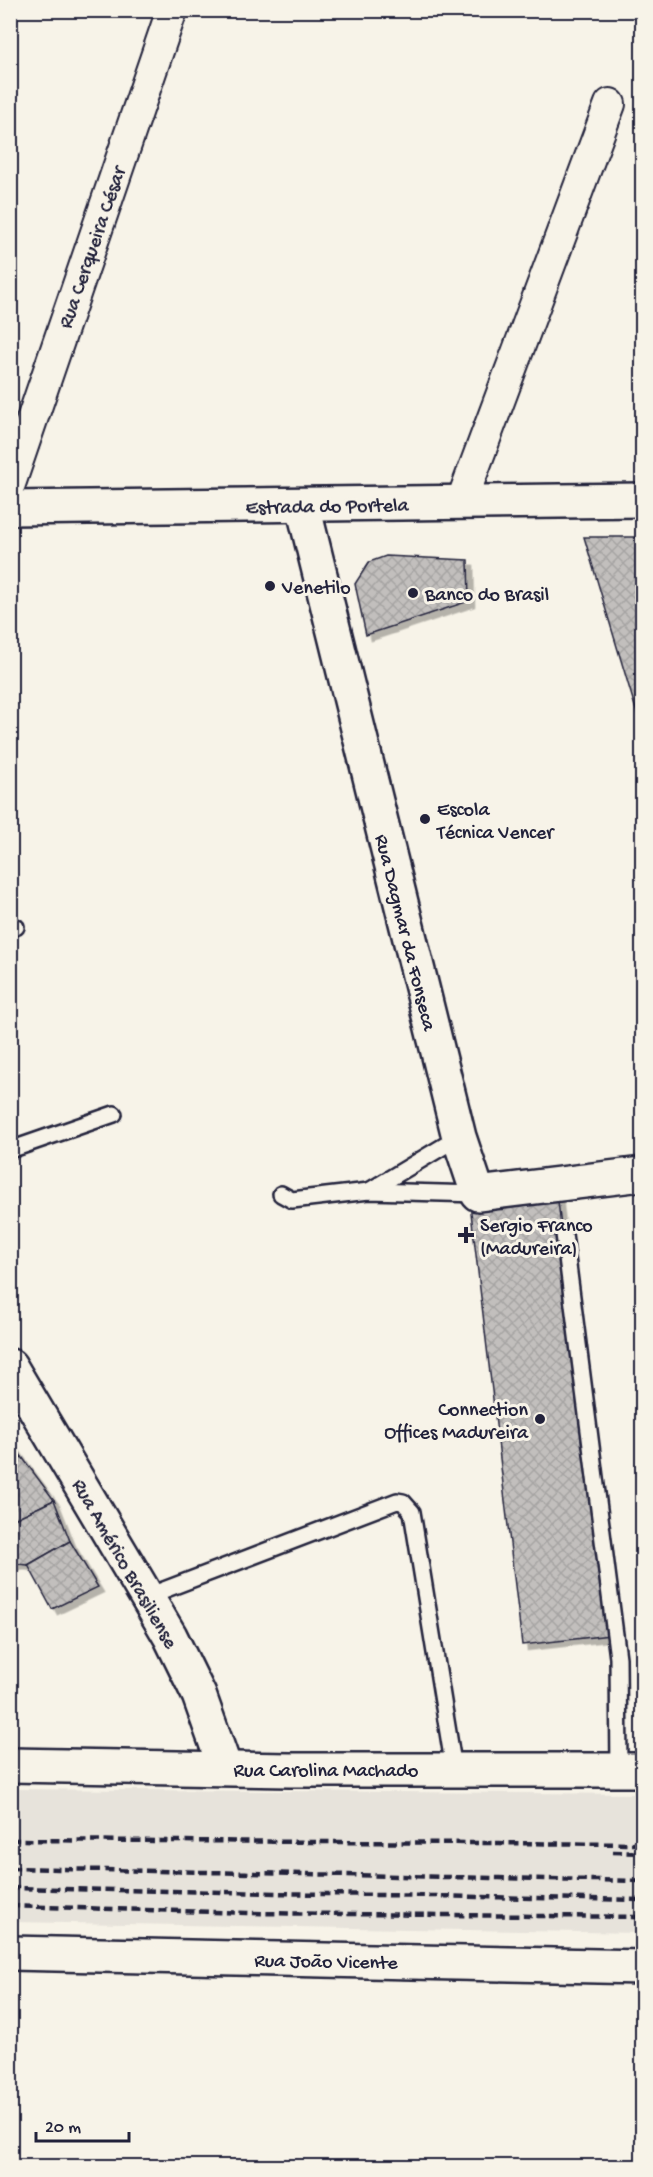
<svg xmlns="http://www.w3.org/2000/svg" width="653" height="2177" viewBox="0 0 653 2177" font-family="'Gochi Hand',sans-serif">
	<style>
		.built { fill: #e7e3db }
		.building { fill: url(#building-cross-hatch); stroke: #22223b; stroke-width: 1.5; filter: url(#shadow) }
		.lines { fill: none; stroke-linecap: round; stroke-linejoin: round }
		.service-casing { stroke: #22223b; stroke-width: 20 }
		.minor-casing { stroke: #22223b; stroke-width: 34 }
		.tertiary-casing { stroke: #22223b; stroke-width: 38 }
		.secondary-casing { stroke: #22223b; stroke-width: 38 }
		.primary-casing { stroke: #22223b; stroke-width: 38 }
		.service { stroke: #f7f3e8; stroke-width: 15 }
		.minor { stroke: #f7f3e8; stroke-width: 30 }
		.tertiary { stroke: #f7f3e8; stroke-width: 33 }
		.secondary { stroke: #f7f3e8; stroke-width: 33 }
		.primary { stroke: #f7f3e8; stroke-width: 33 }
		.rail { stroke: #22223b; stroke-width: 4.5; stroke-dasharray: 9 4.5; stroke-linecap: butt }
		.poi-dot { fill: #22223b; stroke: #f7f3e8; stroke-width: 2 }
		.labels { text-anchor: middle; stroke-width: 6; stroke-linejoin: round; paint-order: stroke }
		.street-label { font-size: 20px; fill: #22223b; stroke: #f7f3e8 }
		.poi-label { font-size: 20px; fill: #22223b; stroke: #f7f3e8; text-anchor: start }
	</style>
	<defs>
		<pattern id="building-cross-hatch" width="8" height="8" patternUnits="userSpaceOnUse" patternTransform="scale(1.5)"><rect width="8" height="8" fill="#c2bfbd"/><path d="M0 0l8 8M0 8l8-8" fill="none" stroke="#a6a4a3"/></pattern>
		<filter id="shadow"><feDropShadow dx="5.5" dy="5.5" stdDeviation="0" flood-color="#0004"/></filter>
	</defs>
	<rect width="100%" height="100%" fill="#f7f3e8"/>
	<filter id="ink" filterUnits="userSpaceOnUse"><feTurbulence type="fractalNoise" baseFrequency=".0167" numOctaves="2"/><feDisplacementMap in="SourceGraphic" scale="12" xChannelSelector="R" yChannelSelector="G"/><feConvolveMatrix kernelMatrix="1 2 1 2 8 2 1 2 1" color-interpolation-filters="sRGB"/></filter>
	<g filter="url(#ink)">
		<!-- built -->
		<path class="built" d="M11,1789l631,5v139l-631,-11z"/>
		<!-- building -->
		<g class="building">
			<path d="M584,537h58v193z"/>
			<path d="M386,556l82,4 1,41 -103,34 -11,-51 14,-22z"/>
			<path d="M557,1193l53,442 -88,10 -52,-441z"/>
			<path d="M10,1440l12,17 -12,8z"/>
			<path d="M22,1457l32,43 -44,21v-56z"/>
			<path d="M54,1500l16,41 -42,24 -11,-1 -7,3v-46z"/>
			<path d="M70,1541l28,46 -46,22 -24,-44z"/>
		</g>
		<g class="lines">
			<!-- service casing -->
			<g class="service-casing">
				<g id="service">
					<path d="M10,928l6,-1"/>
					<path d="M10,1150l104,-36"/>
					<path d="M369,1191l90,-54"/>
					<path d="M281,1194l11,6 77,-9 109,3"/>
					<path d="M564,1234l54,424 1,113"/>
					<path d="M148,1596l249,-95 6,1 9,10 1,6 41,251"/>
				</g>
			</g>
			<!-- minor casing -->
			<g class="minor-casing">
				<g id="minor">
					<path d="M10,484l162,-474"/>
					<path d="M461,503l149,-399"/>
				</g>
			</g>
			<!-- tertiary casing -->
			<g class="tertiary-casing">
				<path id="tertiary" d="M303,506l156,631 19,57 164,-20"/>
			</g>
			<!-- secondary casing -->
			<g class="secondary-casing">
				<g id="secondary">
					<path d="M10,508l632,-8"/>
					<path d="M10,1366l160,270 29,59 26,73"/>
				</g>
			</g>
			<!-- primary casing -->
			<g class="primary-casing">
				<g id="primary">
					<path d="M10,1765l280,5h352"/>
					<path d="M10,1953l632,14"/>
				</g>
			</g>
			<!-- service -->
			<use href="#service" class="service"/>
			<!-- minor -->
			<use href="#minor" class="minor"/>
			<!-- tertiary -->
			<use href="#tertiary" class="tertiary"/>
			<!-- secondary -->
			<use href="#secondary" class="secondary"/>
			<!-- primary -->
			<use href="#primary" class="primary"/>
			<!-- rail -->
			<g class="rail">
				<path d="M10,1840l632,4"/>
				<path d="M613,1852l29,1"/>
				<path d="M10,1868l632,13"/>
				<path d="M10,1888l632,12"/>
				<path d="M10,1906l239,7 393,4"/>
			</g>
		</g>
	</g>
	<!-- markers -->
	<g class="poi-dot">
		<circle cx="270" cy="586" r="6"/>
		<circle cx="413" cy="593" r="6"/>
		<circle cx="425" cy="819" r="6"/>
		<path d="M463 1226h6v6h6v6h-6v6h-6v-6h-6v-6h6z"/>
		<circle cx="540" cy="1419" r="6"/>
	</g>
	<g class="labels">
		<!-- street labels -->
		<g class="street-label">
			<text transform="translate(91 247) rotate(-71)" y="7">Rua Cerqueira César</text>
			<text transform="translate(327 505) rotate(-1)" y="7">Estrada do Portela</text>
			<text transform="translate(407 932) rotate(76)" y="7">Rua Dagmar da Fonseca</text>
			<text transform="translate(126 1563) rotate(60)" y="7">Rua Américo Brasiliense</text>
			<text x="326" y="1776">Rua Carolina Machado</text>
			<text transform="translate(326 1960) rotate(1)" y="7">Rua João Vicente</text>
		</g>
		<!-- poi labels -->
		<g class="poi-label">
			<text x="282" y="593">Venetilo</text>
			<text x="425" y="600">Banco do Brasil</text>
			<text x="437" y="815">Escola<tspan x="437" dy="23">Técnica Vencer</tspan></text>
			<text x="480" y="1231">Sergio Franco<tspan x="480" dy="23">(Madureira)</tspan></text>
			<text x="528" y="1415" text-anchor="end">Connection<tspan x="528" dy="23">Offices Madureira</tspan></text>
		</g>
	</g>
	<!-- margin -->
	<rect width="653" height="2177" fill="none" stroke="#f7f3e8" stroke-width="36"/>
	<rect x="18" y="18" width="617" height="2141" fill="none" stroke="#22223b" stroke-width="2" filter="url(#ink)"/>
	<!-- scale -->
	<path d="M36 2132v9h93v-9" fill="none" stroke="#22223b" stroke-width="3"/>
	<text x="45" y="2132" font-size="18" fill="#22223b" stroke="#f7f3e8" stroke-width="4.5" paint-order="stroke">20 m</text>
</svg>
